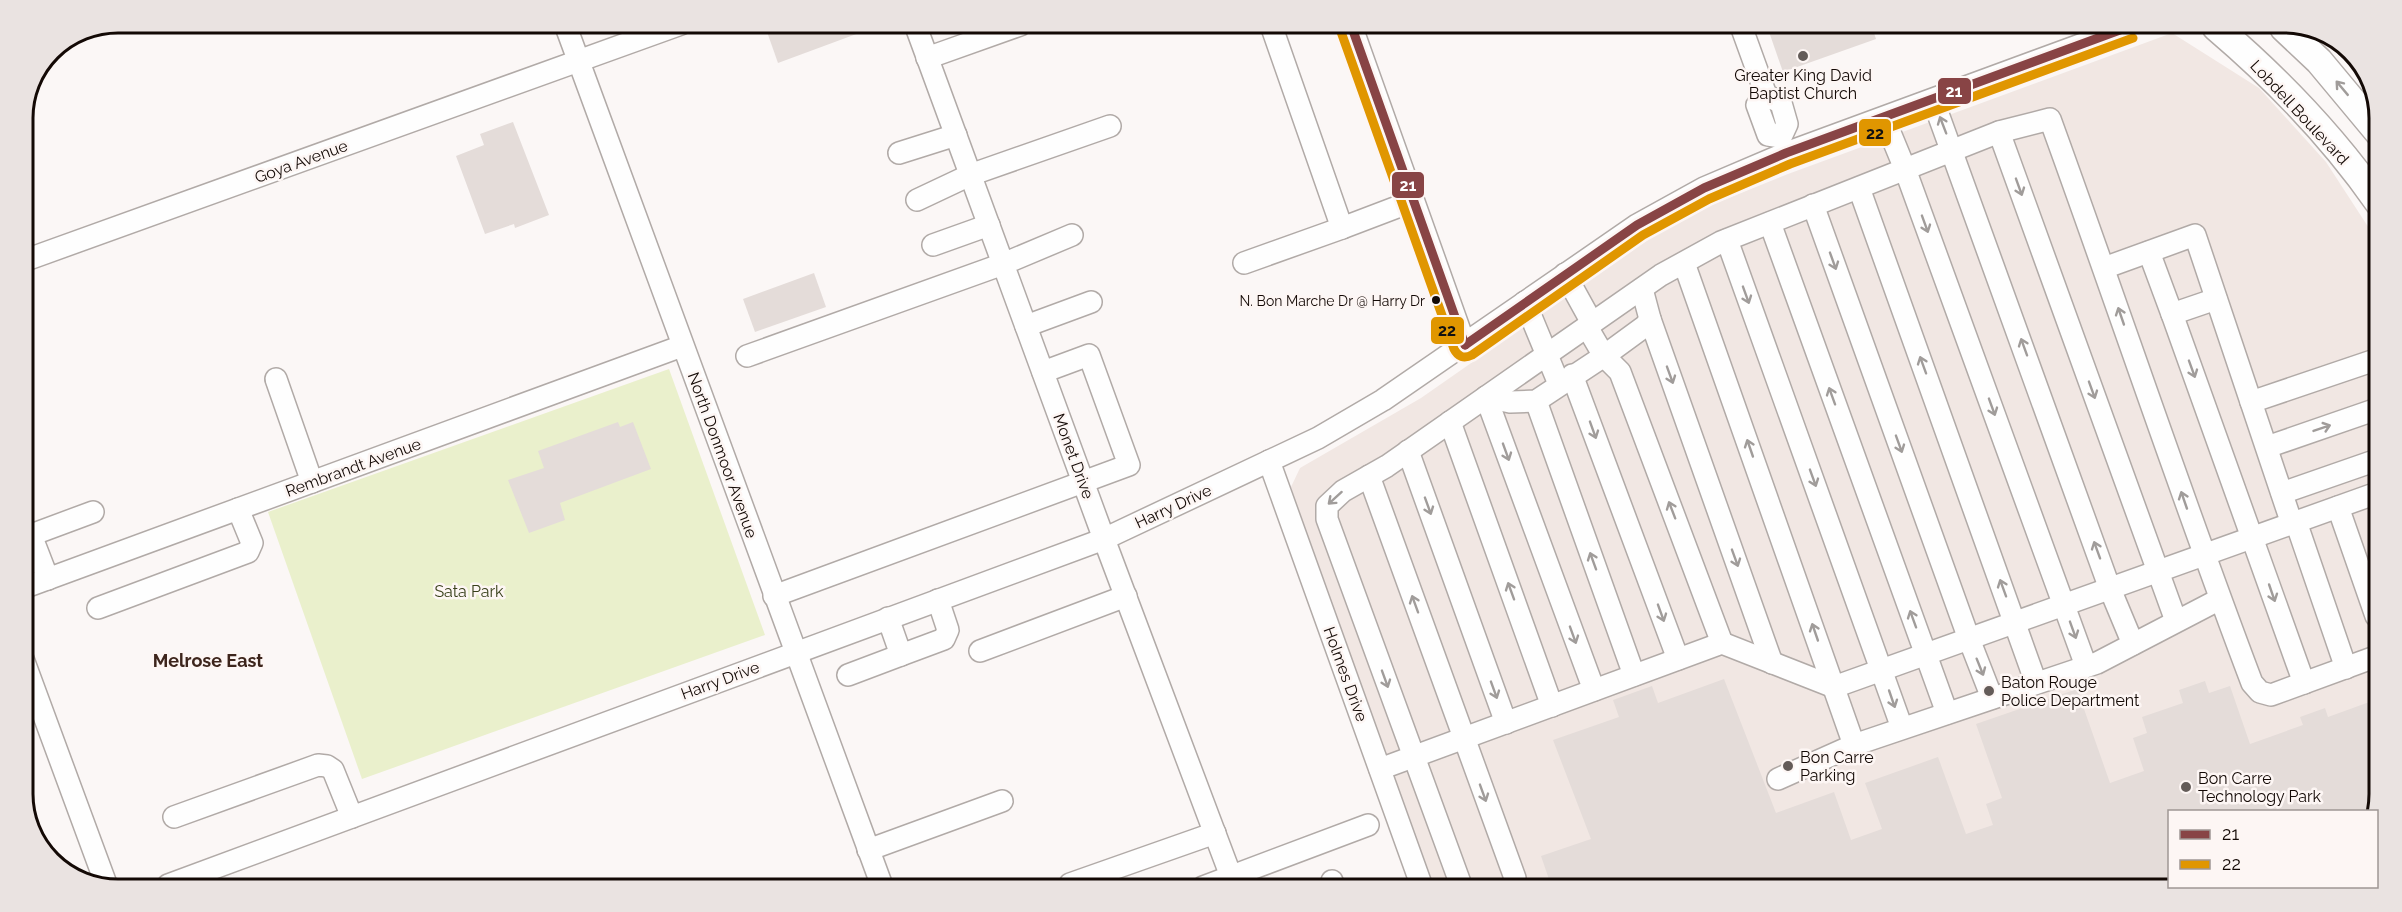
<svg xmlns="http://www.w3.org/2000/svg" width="2402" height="912" viewBox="0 0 2402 912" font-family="Raleway,sans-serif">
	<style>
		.built { fill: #f1e7e3 }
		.green { fill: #eaf0cc }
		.building { fill: #e4dcd9 }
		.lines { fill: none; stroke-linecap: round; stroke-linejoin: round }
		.minor-casing { stroke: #b1aaa7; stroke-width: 24 }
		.major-casing { stroke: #b1aaa7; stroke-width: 30 }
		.minor { stroke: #fefefe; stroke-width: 21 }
		.major { stroke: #fefefe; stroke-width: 27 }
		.bus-1-casing { stroke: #fdf6f4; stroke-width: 14 }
		.bus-2-casing { stroke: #fdf6f4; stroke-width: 14 }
		.bus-1 { stroke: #884445; stroke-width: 9 }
		.bus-2 { stroke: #e09600; stroke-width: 9 }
		.oneway { stroke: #a09c9a }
		.poi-dot { fill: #645c59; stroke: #fdf6f4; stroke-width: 2 }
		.bus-dot { fill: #130905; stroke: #fdf6f4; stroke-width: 2 }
		.labels { text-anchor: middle; stroke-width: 5; stroke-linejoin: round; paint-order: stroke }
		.bus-label { font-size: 14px; fill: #130905; stroke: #fdf6f4; text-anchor: end }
		.poi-label { font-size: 16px; fill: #130905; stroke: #fdf6f4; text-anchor: start }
		.street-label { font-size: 16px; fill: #130905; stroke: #fdf6f4 }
		.park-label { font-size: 16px; fill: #383f1a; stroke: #fdf6f4 }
		.neighbourhood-label { font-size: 18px; font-weight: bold; fill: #3d251c; stroke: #fdf6f4 }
		.rim { fill: none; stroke: #130905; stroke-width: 3 }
		.line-badge { stroke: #fdf6f4; stroke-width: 2 }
		.badge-label { font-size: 16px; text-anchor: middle; font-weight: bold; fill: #fff }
		.pale-badge-label { font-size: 16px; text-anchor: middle; font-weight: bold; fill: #111 }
	</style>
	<rect width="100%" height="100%" fill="#fbf7f6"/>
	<!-- built -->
	<path class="built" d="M2172,33l87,55 67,74 52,80 -4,569 -204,1v74l124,1 -9,2 -863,-2 -42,-118 -89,-282 9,-19 121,-70 234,-163 39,-23 94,-38z"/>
	<!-- green -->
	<path class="green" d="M669,369l96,266 -403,144 -94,-267z"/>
	<!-- building -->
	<g class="building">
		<path d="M780,24h98v2l-100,37 -12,-34z"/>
		<path d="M1767,26l105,1 4,12 -93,33z"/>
		<path d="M513,122l36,93 -34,13 -1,-4 -29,10 -29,-78 28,-11 -4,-11z"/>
		<path d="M814,273l12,34 -71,25 -12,-33z"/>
		<path d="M618,422l2,5 13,-5 18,47 -91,34 5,17 -36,13 -21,-53 36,-12 -6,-17z"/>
		<path d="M1724,679l52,134 58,-21 17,48 31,-11 -17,-46 73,-26 28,77 27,-9 -7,-21 16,-6 -26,-74 101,-35 33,94 34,-12 -11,-33 14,-5 -5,-16 41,-14 -4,-13 26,-9 4,12 21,-7 20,58 53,-19 -3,-8 25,-9 3,9 47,-17 -1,112h-205v77l-617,-1 -11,-32 50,-17 -38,-99 66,-23 -6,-17 39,-14 6,17z"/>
	</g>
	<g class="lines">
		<!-- minor casing -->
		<g class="minor-casing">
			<g id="minor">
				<path d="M565,24l317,862"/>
				<path d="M915,24l189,515 131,348"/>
				<path d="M1271,25l71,203 71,-27"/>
				<path d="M1351,25l114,320"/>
				<path d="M1741,26l25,69 15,8 6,21 -6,13 -13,-2 -11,-30 9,-10"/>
				<path d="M927,58l93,-33"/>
				<path d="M1933,100l177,489 23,55"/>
				<path d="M1884,118l21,51 181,497"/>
				<path d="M1999,132l177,489"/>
				<path d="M899,153l57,-18"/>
				<path d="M1859,188l177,495"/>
				<path d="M917,200l53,-25 140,-49"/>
				<path d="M1813,205l156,434 23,59"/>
				<path d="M1770,223l177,490"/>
				<path d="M1727,240l175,488"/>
				<path d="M933,245l56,-20"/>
				<path d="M2149,252l23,62 44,-15"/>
				<path d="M23,261l658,-237"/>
				<path d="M1244,263l98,-35"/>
				<path d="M1684,263l170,482 243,-82 123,-64"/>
				<path d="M2104,268l91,-33 56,167 127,-43"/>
				<path d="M1565,274l27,49"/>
				<path d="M1525,302l34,82"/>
				<path d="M2172,314l132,369"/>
				<path d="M1650,319l122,344"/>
				<path d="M1026,326l65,-24"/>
				<path d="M1587,327l17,29 16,16 102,271"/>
				<path d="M747,356l256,-92 69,-29"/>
				<path d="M1572,375l106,284"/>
				<path d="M276,379l36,103"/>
				<path d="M1486,397l108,293"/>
				<path d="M1486,397l24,5 26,-1 68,-45 41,-30 5,-7 -8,-30"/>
				<path d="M1536,401l98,274"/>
				<path d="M2251,402l41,122"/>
				<path d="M1450,422l102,284"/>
				<path d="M2267,447l110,-38"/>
				<path d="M1408,451l98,272"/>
				<path d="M1269,461l153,426"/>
				<path d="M1369,476l146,402 -1,10"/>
				<path d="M2282,493l95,-33"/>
				<path d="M2338,507l38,109"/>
				<path d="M2296,522l50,146"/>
				<path d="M31,535l17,44"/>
				<path d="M23,538l70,-26"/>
				<path d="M23,588l659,-242"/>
				<path d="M774,596l355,-131 -40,-110 -46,17"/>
				<path d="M98,608l150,-56 4,-9 -14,-34"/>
				<path d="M888,618l13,37 43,-16 4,-9 -10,-30"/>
				<path d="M980,651l146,-55"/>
				<path d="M23,659l83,225"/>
				<path d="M848,675l53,-20"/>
				<path d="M1380,769l342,-126 112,44 543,-194"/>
				<path d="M1778,779l76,-34"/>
				<path d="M174,817l144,-52 9,1 6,4 19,47"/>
				<path d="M868,850l134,-49"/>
				<path d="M1332,881l2,6"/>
				<path d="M1070,884l145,-51"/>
				<path d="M168,885l936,-346 214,-101 65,-38 254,-175 67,-37 82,-35 343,-126"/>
				<path d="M1203,887l165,-62"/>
				<path d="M1462,888l-135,-369v-13l16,-15 44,-25 274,-191 60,-33 278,-110 51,-13c68,187 131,377 202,564l8,9 11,3 104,-38"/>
			</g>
		</g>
		<!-- major casing -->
		<g class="major-casing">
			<g id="major">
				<path d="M2216,27c61,52 117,110 163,176"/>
				<path d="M2284,28l35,33 60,72"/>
			</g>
		</g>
		<!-- minor -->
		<use href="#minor" class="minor"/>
		<!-- major -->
		<use href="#major" class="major"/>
		<!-- bus-1 casing -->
		<g class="bus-1-casing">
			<g id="bus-1">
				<path d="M1351,25l114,320"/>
				<path d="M1465,345l172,-120 67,-37 82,-35 342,-126"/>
			</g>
		</g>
		<!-- bus-2 casing -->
		<g class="bus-2-casing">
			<path id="bus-2" d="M1340,29l114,320c4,8 10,10 18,6l171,-120 66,-36 81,-35 343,-126"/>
		</g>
		<!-- bus-1 -->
		<use href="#bus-1" class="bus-1"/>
		<!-- bus-2 -->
		<use href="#bus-2" class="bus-2"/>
	</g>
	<!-- one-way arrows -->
	<defs><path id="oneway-shaft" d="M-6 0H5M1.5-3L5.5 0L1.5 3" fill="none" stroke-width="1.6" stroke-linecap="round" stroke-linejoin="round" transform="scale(1.5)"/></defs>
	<g class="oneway">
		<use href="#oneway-shaft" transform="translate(2342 88) rotate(-130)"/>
		<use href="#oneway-shaft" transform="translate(1943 125) rotate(-111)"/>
		<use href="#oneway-shaft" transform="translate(2019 187) rotate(70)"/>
		<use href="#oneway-shaft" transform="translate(1925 224) rotate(70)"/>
		<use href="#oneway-shaft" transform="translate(1833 261) rotate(70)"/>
		<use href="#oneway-shaft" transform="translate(1746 295) rotate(70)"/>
		<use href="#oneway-shaft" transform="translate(2121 316) rotate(-109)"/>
		<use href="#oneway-shaft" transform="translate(2024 347) rotate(-110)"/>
		<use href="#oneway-shaft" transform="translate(1923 365) rotate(-110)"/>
		<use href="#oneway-shaft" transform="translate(2192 369) rotate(70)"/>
		<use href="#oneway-shaft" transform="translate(1670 375) rotate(70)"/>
		<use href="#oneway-shaft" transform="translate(2092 390) rotate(70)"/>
		<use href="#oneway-shaft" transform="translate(1832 396) rotate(-110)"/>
		<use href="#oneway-shaft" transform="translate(1992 407) rotate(70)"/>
		<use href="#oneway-shaft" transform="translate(2322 428) rotate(-19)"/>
		<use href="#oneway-shaft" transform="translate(1593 430) rotate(70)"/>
		<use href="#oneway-shaft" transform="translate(1899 444) rotate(70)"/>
		<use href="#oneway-shaft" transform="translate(1750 448) rotate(-109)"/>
		<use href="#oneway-shaft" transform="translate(1506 452) rotate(70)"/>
		<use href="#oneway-shaft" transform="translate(1813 478) rotate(70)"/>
		<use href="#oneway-shaft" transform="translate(1335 498) rotate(138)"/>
		<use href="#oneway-shaft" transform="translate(2184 500) rotate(-109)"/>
		<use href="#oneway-shaft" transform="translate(1428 506) rotate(70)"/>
		<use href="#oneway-shaft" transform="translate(1672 510) rotate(-111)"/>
		<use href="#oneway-shaft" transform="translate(2097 550) rotate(-110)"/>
		<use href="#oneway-shaft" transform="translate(1735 558) rotate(70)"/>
		<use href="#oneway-shaft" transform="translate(1593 561) rotate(-110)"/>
		<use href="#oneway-shaft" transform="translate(2003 588) rotate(-110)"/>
		<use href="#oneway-shaft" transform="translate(1511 591) rotate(-110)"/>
		<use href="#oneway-shaft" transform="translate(2272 593) rotate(71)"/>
		<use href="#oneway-shaft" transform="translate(1415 604) rotate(-110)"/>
		<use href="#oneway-shaft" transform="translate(1661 613) rotate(70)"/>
		<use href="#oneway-shaft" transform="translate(1913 619) rotate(-110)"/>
		<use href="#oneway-shaft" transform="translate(2073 630) rotate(70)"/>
		<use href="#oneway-shaft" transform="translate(1815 632) rotate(-109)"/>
		<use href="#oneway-shaft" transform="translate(1573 635) rotate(70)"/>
		<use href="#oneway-shaft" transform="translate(1980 667) rotate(68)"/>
		<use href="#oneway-shaft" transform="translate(1385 679) rotate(70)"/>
		<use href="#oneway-shaft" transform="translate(1494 690) rotate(70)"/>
		<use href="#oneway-shaft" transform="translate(1892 699) rotate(71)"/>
		<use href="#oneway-shaft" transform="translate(1483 793) rotate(70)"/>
	</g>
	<!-- markers -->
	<g class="poi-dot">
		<circle cx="1803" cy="56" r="6"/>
		<circle cx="1989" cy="691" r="6"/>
		<circle cx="1788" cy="766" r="6"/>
		<circle cx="2186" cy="787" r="6"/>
	</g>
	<circle class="bus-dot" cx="1436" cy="300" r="5"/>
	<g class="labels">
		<!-- bus labels -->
		<g class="bus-label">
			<text x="1425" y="306">N. Bon Marche Dr @ Harry Dr</text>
		</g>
		<!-- poi labels -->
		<g class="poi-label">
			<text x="1803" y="81" text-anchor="middle">Greater King David<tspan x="1803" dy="18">Baptist Church</tspan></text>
			<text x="2001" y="688">Baton Rouge<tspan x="2001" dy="18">Police Department</tspan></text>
			<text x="1800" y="763">Bon Carre<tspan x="1800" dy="18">Parking</tspan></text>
			<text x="2198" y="784">Bon Carre<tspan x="2198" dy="18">Technology Park</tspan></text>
		</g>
		<!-- street labels -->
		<g class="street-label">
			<text transform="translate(2300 112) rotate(47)" y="6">Lobdell Boulevard</text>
			<text transform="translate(301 161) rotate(-20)" y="6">Goya Avenue</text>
			<text transform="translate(723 455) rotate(70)" y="6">North Donmoor Avenue</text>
			<text transform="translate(1074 456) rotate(70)" y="6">Monet Drive</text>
			<text transform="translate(353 467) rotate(-20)" y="6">Rembrandt Avenue</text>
			<text transform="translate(1173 506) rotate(-25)" y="6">Harry Drive</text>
			<text transform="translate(1346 674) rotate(70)" y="6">Holmes Drive</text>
			<text transform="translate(720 680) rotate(-20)" y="6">Harry Drive</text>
		</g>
		<!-- park labels -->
		<g class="park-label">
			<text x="469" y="597">Sata Park</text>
		</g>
		<!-- neighbourhood labels -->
		<g class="neighbourhood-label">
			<text x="208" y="667">Melrose East</text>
		</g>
	</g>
	<!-- crop -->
	<path d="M0 0H2402V912H0ZM118 33H2284A85 85 0 0 1 2369 118V794A85 85 0 0 1 2284 879H118A85 85 0 0 1 33 794V118A85 85 0 0 1 118 33Z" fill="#eae3e1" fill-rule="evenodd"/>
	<path class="rim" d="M118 33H2284A85 85 0 0 1 2369 118V794A85 85 0 0 1 2284 879H118A85 85 0 0 1 33 794V118A85 85 0 0 1 118 33Z"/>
	<g class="line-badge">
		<rect x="1937" y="77" width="35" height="28" rx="6" fill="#884445"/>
		<rect x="1858" y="118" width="34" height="29" rx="6" fill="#e09600"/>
		<rect x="1391" y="171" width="34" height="28" rx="6" fill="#884445"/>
		<rect x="1430" y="316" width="35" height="29" rx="6" fill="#e09600"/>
	</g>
	<g class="badge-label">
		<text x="1954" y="97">21</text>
		<text x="1408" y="191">21</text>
	</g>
	<g class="pale-badge-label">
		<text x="1875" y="139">22</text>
		<text x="1447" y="336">22</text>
	</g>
	<!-- legend -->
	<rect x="2168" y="810" width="210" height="78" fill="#fdf6f4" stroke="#9f9794" stroke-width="1.5"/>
	<rect x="2180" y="830" width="30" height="9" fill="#884445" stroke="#9f9794" stroke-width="1.5"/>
	<text x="2222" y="840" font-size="18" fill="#130905">21</text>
	<rect x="2180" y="860" width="30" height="9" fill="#e09600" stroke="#9f9794" stroke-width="1.5"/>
	<text x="2222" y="870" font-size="18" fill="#130905">22</text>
</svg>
